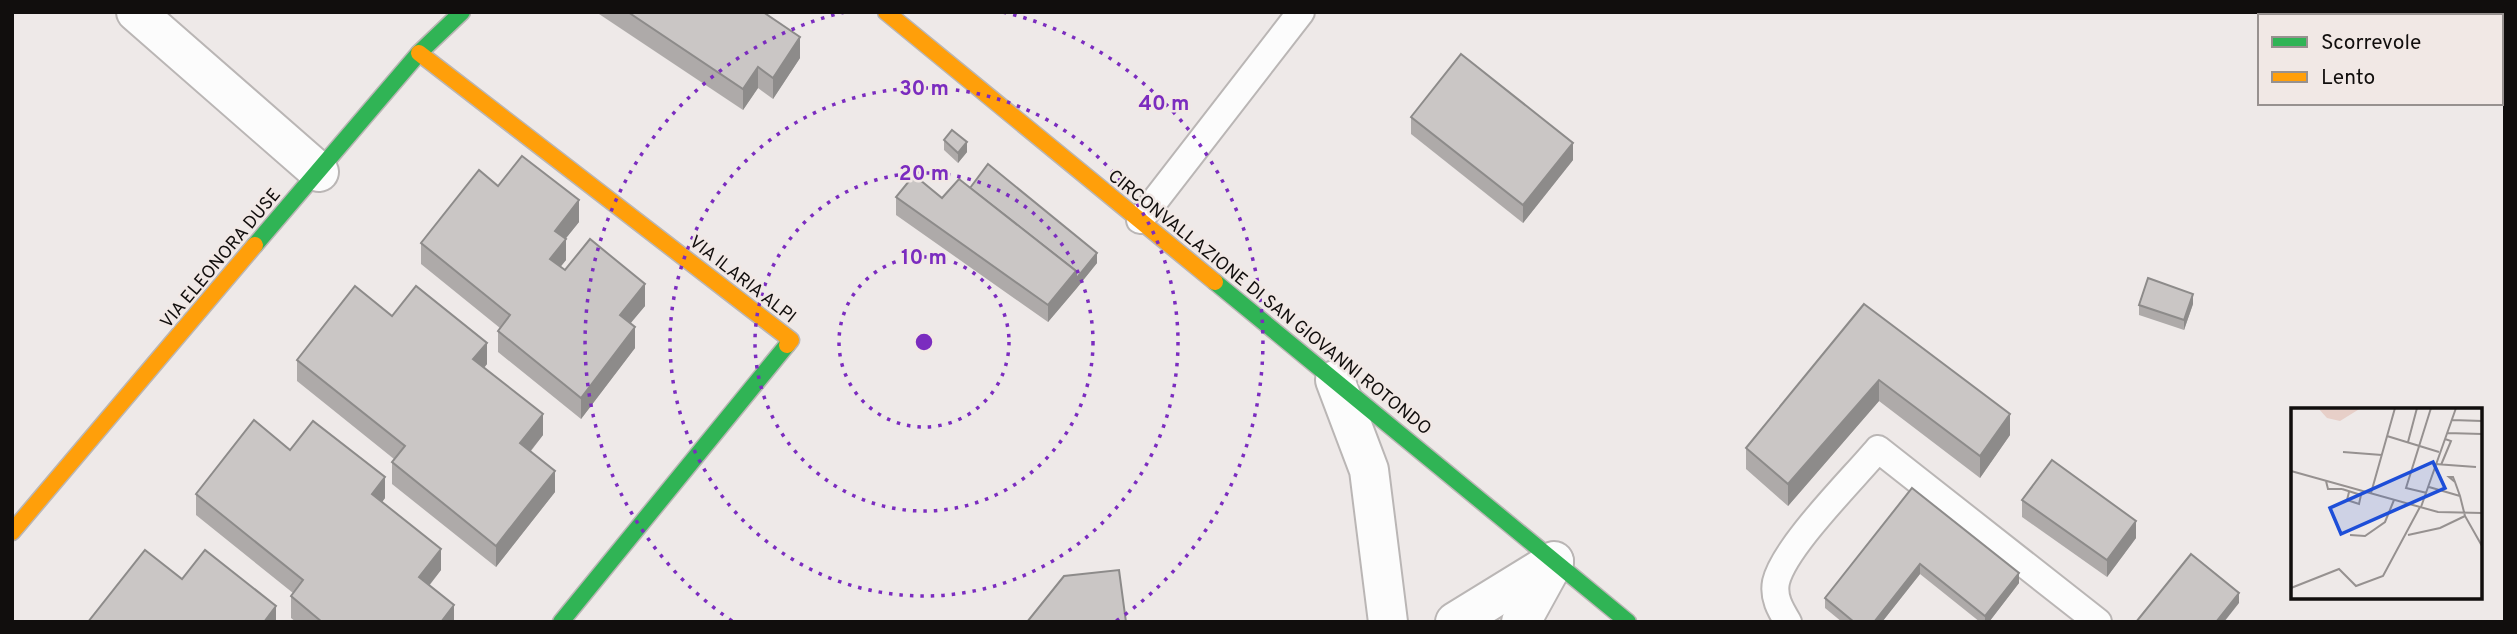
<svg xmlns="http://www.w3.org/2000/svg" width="2517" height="634" viewBox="0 0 2517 634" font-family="Overpass,sans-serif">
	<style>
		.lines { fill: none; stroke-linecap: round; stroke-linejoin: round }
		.lane-casing { stroke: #bab6b5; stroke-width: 30 }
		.street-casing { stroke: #bab6b5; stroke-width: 42 }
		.fast-casing { stroke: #bab6b5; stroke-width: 19 }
		.slow-casing { stroke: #bab6b5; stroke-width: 19 }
		.lane { stroke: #fcfcfc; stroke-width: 26 }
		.street { stroke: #fcfcfc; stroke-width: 38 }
		.fast { stroke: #30b455; stroke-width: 16 }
		.slow { stroke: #ff9f0a; stroke-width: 16 }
		.wall { fill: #aeaaa9 }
		.shaded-wall { fill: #8d8b8a }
		.building { fill: #cac6c5; stroke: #8d8b8a; stroke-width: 2 }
		.ring { fill: none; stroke: #7b2cbf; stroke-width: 3.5; stroke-dasharray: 3.5 7 }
		.labels { text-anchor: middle; stroke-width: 5; stroke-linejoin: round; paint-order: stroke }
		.street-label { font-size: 18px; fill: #110e0d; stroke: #f1e8e5 }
		.inset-road { fill: none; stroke: #969190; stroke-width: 2 }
		.view { fill: #1d4ed8; fill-opacity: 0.15; stroke: #1d4ed8; stroke-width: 3.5 }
		.inset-edge { fill: none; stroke: #110e0d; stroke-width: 3.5 }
		.centre { fill: #7b2cbf; stroke: #f1e8e5; stroke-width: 3.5 }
		.ring-label { font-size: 21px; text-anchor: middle; font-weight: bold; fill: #7b2cbf; stroke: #f1e8e5; stroke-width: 5; stroke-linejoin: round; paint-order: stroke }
	</style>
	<rect width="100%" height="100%" fill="#eee9e8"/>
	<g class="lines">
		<!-- lane casing -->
		<g class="lane-casing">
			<g id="lane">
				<path d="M1140,220l161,-208"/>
				<path d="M1788,622c-8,-13 -15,-25 -12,-40 8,-35 77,-103 102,-133l220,173"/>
			</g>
		</g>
		<!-- street casing -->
		<g class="street-casing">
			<g id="street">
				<path d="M136,12l183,160"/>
				<path d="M1335,380l34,90 19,152"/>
				<path d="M1455,622l99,-61"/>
				<path d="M1521,622l33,-60"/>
			</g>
		</g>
		<!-- fast casing -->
		<g class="fast-casing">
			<g id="fast">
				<path d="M255,245l164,-192 43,-41"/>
				<path d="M1215,282l413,340"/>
				<path d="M561,622l226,-277"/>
			</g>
		</g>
		<!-- slow casing -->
		<g class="slow-casing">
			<g id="slow">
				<path d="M886,12l329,270"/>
				<path d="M419,53l372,287 -4,5"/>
				<path d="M12,532l243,-287"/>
			</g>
		</g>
		<!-- lane -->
		<use href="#lane" class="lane"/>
		<!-- street -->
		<use href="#street" class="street"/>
		<!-- fast -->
		<use href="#fast" class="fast"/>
		<!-- slow -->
		<use href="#slow" class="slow"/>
	</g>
	<!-- wall -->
	<g class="wall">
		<path d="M596,12h167l37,46 -27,41 -15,-11 -15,22z"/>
		<path d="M1411,117l162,43 -50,63 -112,-89z"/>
		<path d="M944,140l23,12 -9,11 -14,-13z"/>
		<path d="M970,188l127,75 -21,26 -28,33 -152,-107v-18l46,1z"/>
		<path d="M579,222l-14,17 1,21 -6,7 5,3 80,36 -15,17 5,25 -54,71 -83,-67v-21l2,-3 -79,-64v-21z"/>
		<path d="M1864,304l146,131 -30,43 -101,-77 -91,105 -42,-37v-21z"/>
		<path d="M2193,304l-9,26 -45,-15v-10z"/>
		<path d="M297,360l190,4 -3,4 59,67 -12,16 24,41 -59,75 -104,-83v-22l2,-3 -97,-78z"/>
		<path d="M1912,488l107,95 -30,39h-9l-60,-48 -38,48h-40l-17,-14v-10z"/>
		<path d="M196,494l189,4 -3,4 59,68 -12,16 25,36h-158l-5,-4v-22l2,-3 -97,-78z"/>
		<path d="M2022,500l114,38 -29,39 -85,-60z"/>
	</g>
	<!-- shaded-wall -->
	<g class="shaded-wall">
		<path d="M800,37v21l-27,41v-21z"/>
		<path d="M758,67v21l-15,22v-21z"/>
		<path d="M967,142v10l-9,11v-10z"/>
		<path d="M1573,143v17l-50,63v-18z"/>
		<path d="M579,200v22l-24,30v-21z"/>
		<path d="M566,239v21l-16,20v-21z"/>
		<path d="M1097,253v10l-21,26 -28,33v-17l28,-34z"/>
		<path d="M645,284v22l-25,30v-21z"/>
		<path d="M2193,294v10l-9,26v-10z"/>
		<path d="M635,327v21l-54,71v-21z"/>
		<path d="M487,343v21l-14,17v-22z"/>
		<path d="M1879,380v21l-91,105v-22z"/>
		<path d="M543,414v21l-23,29v-21z"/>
		<path d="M2010,414v21l-30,43v-22z"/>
		<path d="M555,471v21l-59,75v-21z"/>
		<path d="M385,477v21l-13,17v-21z"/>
		<path d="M2136,521v17l-29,39v-17z"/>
		<path d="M441,549v21l-22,28v-21z"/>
		<path d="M1920,564v10l-38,48h-8z"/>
		<path d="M2019,573v10l-30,39h-4v-6z"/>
		<path d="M2239,593v10l-15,19h-8z"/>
		<path d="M454,605v17h-13z"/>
		<path d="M276,606v16h-12z"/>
	</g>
	<!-- building -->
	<g class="building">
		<path d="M628,12h135l37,25 -27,41 -15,-11 -15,22z"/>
		<path d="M2345,12h14l6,4h-22z"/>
		<path d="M1461,54l112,89 -50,62 -112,-88z"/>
		<path d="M952,130l15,12 -9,11 -14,-13z"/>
		<path d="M522,156l57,44 -24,31 11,8 -16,20 15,11 25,-31 55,45 -25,31 15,12 -54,71 -83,-67 12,-16 -89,-72 58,-73 19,16z"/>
		<path d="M988,164l109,89 -21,26v-8l-106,-83z"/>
		<path d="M914,175l28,23 17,-19 117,92 -28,34 -152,-108z"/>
		<path d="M2148,278l45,16 -9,26 -45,-15z"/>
		<path d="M355,286l37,30 24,-30 71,57 -14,16 70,55 -23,29 35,28 -59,75 -104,-84 13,-16 -108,-86z"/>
		<path d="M1864,304l146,110 -30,42 -101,-76 -91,104 -42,-36z"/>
		<path d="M254,420l36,30 23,-29 72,56 -13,17 69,55 -22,28 35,28 -13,17h-119l-31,-26 12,-16 -107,-86z"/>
		<path d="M2052,460l84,61 -29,39 -85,-60z"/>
		<path d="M1912,488l107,85 -34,43 -65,-52 -46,58h-20l-29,-24z"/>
		<path d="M145,550l37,29 23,-29 71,56 -12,16h-176z"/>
		<path d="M2191,554l48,39 -23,29h-80z"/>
		<path d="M1119,570l7,52h-99l37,-46z"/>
	</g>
	<!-- distance rings -->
	<g class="ring">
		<circle cx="924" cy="342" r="85"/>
		<circle cx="924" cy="342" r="169"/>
		<circle cx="924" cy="342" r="254"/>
		<path d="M732 621A339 339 0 0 1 845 12M1003 12A339 339 0 0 1 1116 621"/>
	</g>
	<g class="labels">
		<!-- street labels -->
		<g class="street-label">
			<text transform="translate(220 258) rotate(-50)" y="6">VIA ELEONORA DUSE</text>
			<text transform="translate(743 279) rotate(38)" y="6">VIA ILARIA ALPI</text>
			<text transform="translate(1270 302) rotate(39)" y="6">CIRCONVALLAZIONE DI SAN GIOVANNI ROTONDO</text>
		</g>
	</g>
	<!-- overview -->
	<g transform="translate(2291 408)">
		<rect width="191" height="191" fill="#eee9e8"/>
		<path d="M27,0h43l-21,13 -13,-3z" fill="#e7cfc8"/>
		<path class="inset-road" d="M161,12l30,1M156,25l35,1M96,28l52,16M117,34l9,-34M52,44l39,3M144,56l41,3M150,57l10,-24 -6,-2M0,63l147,41 44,1M35,73l2,8h14M164,74l-6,-5h4l2,5 5,14 5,20 17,30M138,79l31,9M51,81l19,6 -2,9 -12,-4 2,-8M80,85l24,-85M136,85l-21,-5 25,-80M130,99l35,-99M59,127l15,1 20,-14 9,-22M117,127l32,-7 25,-12M0,180l48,-19 17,17 27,-10 37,-69"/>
		<path class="view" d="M142,54l12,26 -104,46 -11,-26z"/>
		<rect width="191" height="191" class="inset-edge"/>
	</g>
	<circle cx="924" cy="342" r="10" class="centre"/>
	<g class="ring-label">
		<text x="924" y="95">30 m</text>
		<text x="1164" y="110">40 m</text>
		<text x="924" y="180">20 m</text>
		<text x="924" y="264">10 m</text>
	</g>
	<!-- border -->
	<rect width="2517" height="634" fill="none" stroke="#110e0d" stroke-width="28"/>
	<!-- legend -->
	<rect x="2258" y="14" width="245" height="91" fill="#f1e8e5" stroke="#97918f" stroke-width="2"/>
	<rect x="2272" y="37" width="35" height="10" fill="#30b455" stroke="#97918f" stroke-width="2"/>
	<text x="2321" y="49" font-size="21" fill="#110e0d">Scorrevole</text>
	<rect x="2272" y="72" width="35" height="10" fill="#ff9f0a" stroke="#97918f" stroke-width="2"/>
	<text x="2321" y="84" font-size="21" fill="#110e0d">Lento</text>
</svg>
